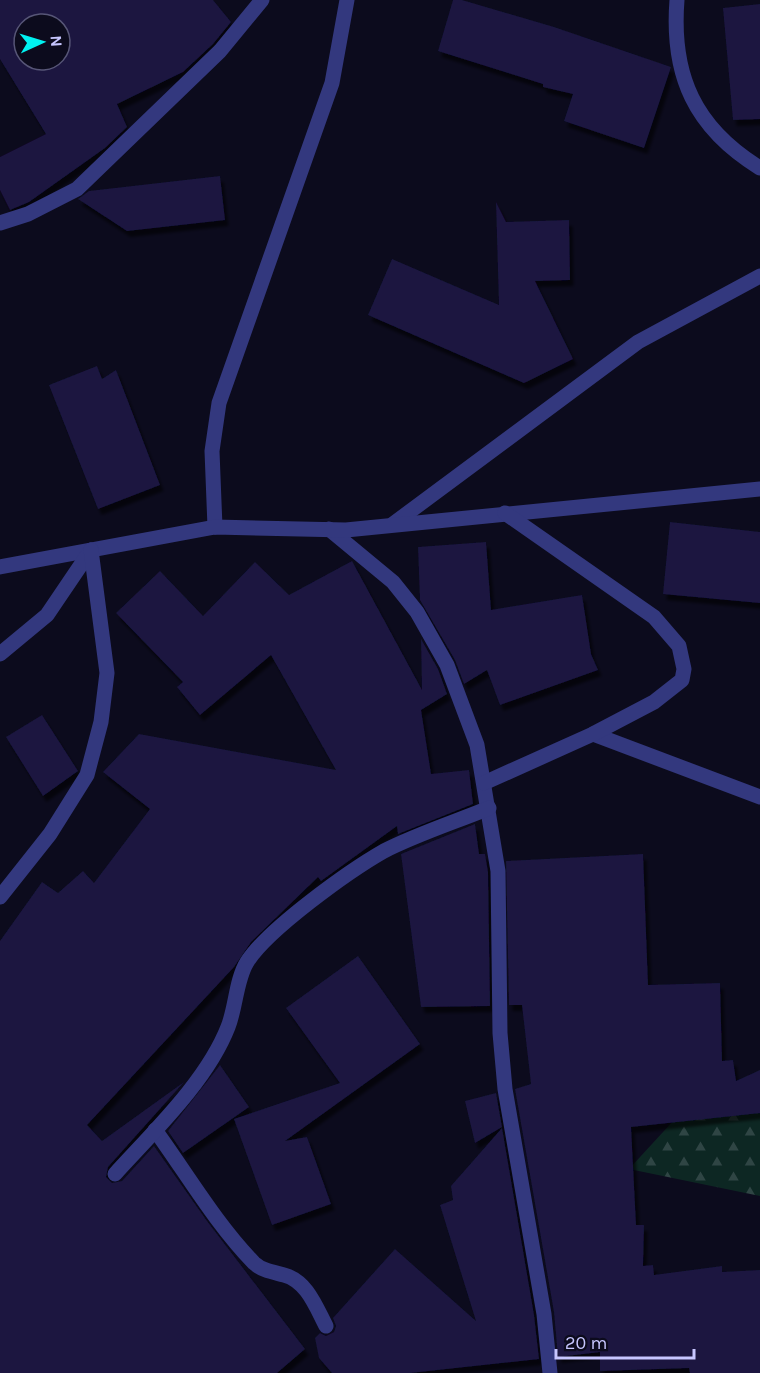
<svg xmlns="http://www.w3.org/2000/svg" width="760" height="1373" viewBox="0 0 760 1373" font-family="Karla,sans-serif">
	<style>
		.forest { fill: url(#forest-firs) }
		.building { fill: #1a163f; fill-rule: evenodd; filter: url(#shadow) }
		.lines { fill: none; stroke-linecap: round; stroke-linejoin: round }
		.minor { stroke: #33387e; stroke-width: 15 }
	</style>
	<defs>
		<pattern id="forest-firs" width="22" height="20" patternUnits="userSpaceOnUse" patternTransform="scale(1.5)"><rect width="22" height="20" fill="#0d2723"/><path d="M5 1l3.5 6h-7zM16 11l3.5 6h-7z" fill="#2f4544"/></pattern>
		<filter id="shadow"><feDropShadow dx="3.5" dy="6" stdDeviation="1.5" flood-color="#0009"/></filter>
	</defs>
	<rect width="100%" height="100%" fill="#0c0b1d"/>
	<!-- forest -->
	<path class="forest" d="M760,1083v113l-131,-27 69,-75z"/>
	<!-- building -->
	<g class="building">
		<path d="M0,0h213l18,22 -18,22 -30,28 -66,32 10,23 -22,21 -76,54 -19,8 -10,-20v-33l46,-23 -46,-75zM24,24h36v36h-36z"/>
		<path d="M453,0h9l92,27 117,40 -27,81 -80,-27 9,-27 -30,-7v-3l-105,-33z"/>
		<path d="M760,4v115l-27,1 -10,-112z"/>
		<path d="M220,176l5,44 -98,11 -49,-32 11,-8z"/>
		<path d="M496,202l10,20 63,-2 1,60 -35,1 38,78 -49,24 -156,-68 24,-56 107,46z"/>
		<path d="M97,366l5,13 14,-9 44,115 -62,24 -49,-124z"/>
		<path d="M670,522l90,10v71l-97,-9z"/>
		<path d="M486,542l5,68 91,-15 9,59 7,16 -98,35 -13,-35 -23,14 -9,-24 -35,-60 -2,-53z"/>
		<path d="M352,561l70,129 -1,-51 17,30 9,25 -26,16 10,64 38,-4 4,34 -75,30 -1,-8 -76,55 -3,-4 -67,65 -17,25 -147,158 15,16 82,-59 -76,85 -2,10 6,6 10,-2 32,-35 53,75 98,128 -28,24h-277v-432l42,-59 16,11 25,-22 11,12 56,-74 -47,-37 36,-38 197,36 -65,-115 -71,60 -23,-28 6,-5 -67,-69 44,-42 43,45 52,-54 34,33z"/>
		<path d="M42,715l36,56 -35,25 -37,-59z"/>
		<path d="M475,824l4,30h6l3,18 2,134 -69,1 -20,-153z"/>
		<path d="M643,854l5,131 72,-2 2,78 11,-1 3,21 24,-11v43l-129,14 5,98h8l-1,41 10,-1 1,10 68,-9v6l38,-2v103h-70l-1,-5 -89,3v-19l-42,5 -4,-45 -39,-223 16,-5 -9,-79h-13l-3,-144z"/>
		<path d="M358,956l62,88 -135,97 22,-4 24,67 -59,21 -38,-106 106,-36 -54,-75z"/>
		<path d="M220,1065l29,42 -66,46 -15,-22z"/>
		<path d="M496,1093l6,34 -27,16 -10,-42z"/>
		<path d="M502,1128l32,187 5,44 -129,14h-78l-13,-15 -4,-20 5,-5 6,3 8,-4 2,-6 -3,-8 62,-69 81,72 -36,-116 13,-5 -2,-14z"/>
	</g>
	<g class="lines">
		<!-- minor -->
		<g class="minor">
			<path d="M677,0c-6,76 18,128 83,168"/>
			<path d="M0,223l28,-9 49,-25 143,-138 42,-51"/>
			<path d="M393,524l245,-182 122,-66"/>
			<path d="M215,527l-3,-76 7,-48 113,-320 15,-83"/>
			<path d="M329,529l64,53 24,30 30,53 30,80 21,126 2,162 5,56 39,225 6,59"/>
			<path d="M0,567l215,-40 131,3 414,-41"/>
			<path d="M0,654l47,-39 44,-65"/>
			<path d="M593,734l167,63"/>
			<path d="M484,783l109,-49 61,-32 28,-22 2,-11 -5,-23 -25,-29 -149,-104"/>
			<path d="M0,897l50,-63 37,-59 14,-53 6,-49 -16,-123"/>
			<path d="M155,1130c32,44 61,94 99,133 9,8 19,9 30,12 23,6 32,32 42,51"/>
			<path d="M115,1174c38,-42 92,-93 113,-147 8,-20 8,-47 19,-65 21,-33 102,-91 137,-111 33,-17 71,-29 105,-43"/>
		</g>
	</g>
	<!-- north arrow -->
	<g transform="translate(42 42) rotate(86)"><circle r="28" fill="#0c0b1d" stroke="#575677" stroke-width="1.5"/>
	<path d="M0-4.5L10 22L0 15L-10 22Z" fill="#00f1f1"/>
	<text y="-9" font-size="16" font-weight="bold" text-anchor="middle" fill="#c7c6ff">N</text>
	</g>
	<!-- scale -->
	<path d="M556 1349v9h138v-9" fill="none" stroke="#c7c6ff" stroke-width="3"/>
	<text x="565" y="1349" font-size="18" fill="#c7c6ff" stroke="#0c0b1d" stroke-width="4.5" paint-order="stroke">20 m</text>
</svg>
